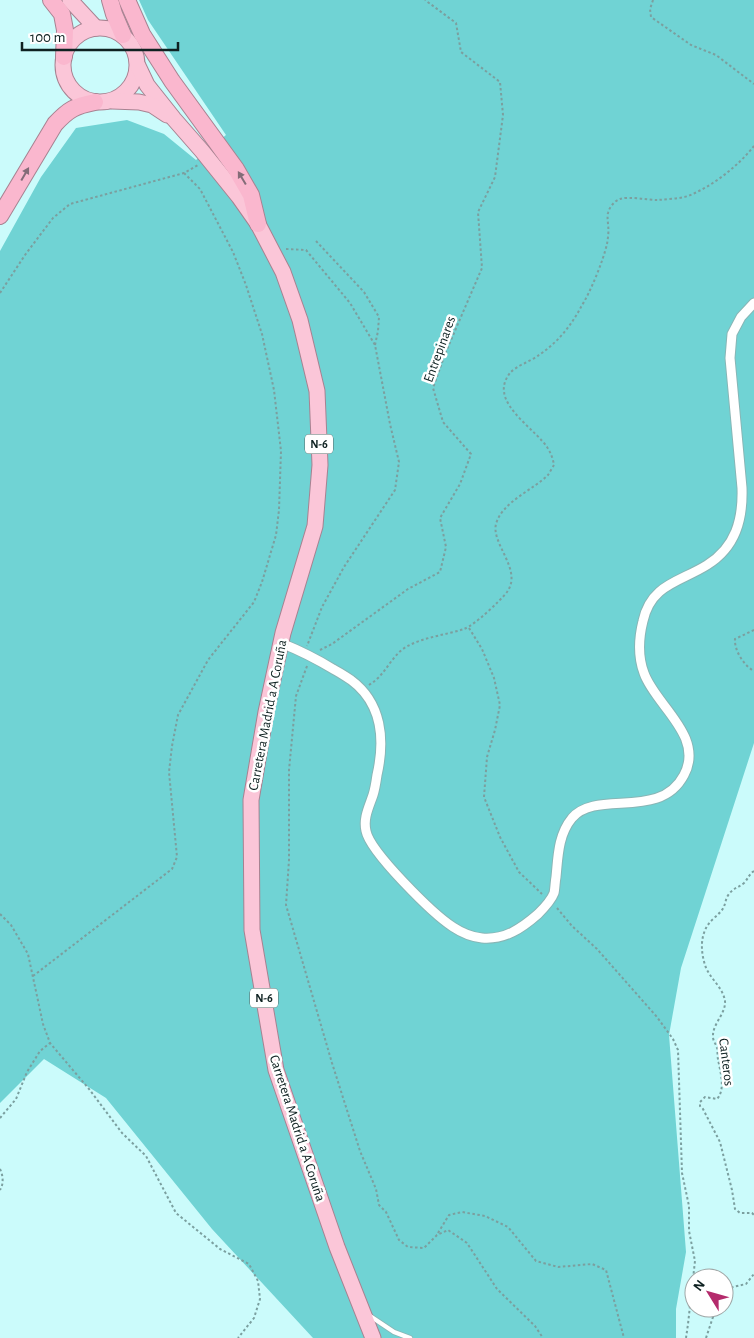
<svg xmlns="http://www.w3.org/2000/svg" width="754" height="1338" viewBox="0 0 754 1338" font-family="'Alegreya Sans',sans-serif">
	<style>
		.forest { fill: #70d3d4 }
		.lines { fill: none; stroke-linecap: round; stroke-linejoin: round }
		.service-casing { stroke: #88b6b6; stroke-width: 6 }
		.minor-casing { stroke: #88b6b6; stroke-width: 11 }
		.trunk-casing { stroke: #a78291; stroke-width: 17 }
		.motorway-casing { stroke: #a78291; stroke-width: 18 }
		.path { stroke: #7b9f9f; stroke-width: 2; stroke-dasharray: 2.5 2.5; stroke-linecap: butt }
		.service { stroke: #fff; stroke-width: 4.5 }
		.minor { stroke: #fff; stroke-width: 9 }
		.trunk { stroke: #fbc6d8; stroke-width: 15 }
		.motorway { stroke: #fab7ce; stroke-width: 16 }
		.oneway { fill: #846c78 }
		.labels { text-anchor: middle; stroke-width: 5; stroke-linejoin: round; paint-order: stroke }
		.shield { fill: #fff; stroke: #566464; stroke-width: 1 }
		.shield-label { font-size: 12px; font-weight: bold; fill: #0e2121 }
		.street-label { font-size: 14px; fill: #0e2121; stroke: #fff }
	</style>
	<rect width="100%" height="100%" fill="#cbfbfb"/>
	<!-- forest -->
	<path class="forest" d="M139,0h615v743l-73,225 -12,67 17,217 -10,57v29h-363l-101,-109 -106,-131 -62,-39 -44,44v-852l41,-74 35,-49 51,-8 37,14 32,26 30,-25 -78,-115z"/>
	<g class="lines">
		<!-- service casing -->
		<g class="service-casing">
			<path id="service" d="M370,1316l24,16 16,6"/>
		</g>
		<!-- minor casing -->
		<g class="minor-casing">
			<path id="minor" d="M281,643c20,8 34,15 52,26 6,3 12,7 18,11 31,23 34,60 26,95 -1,7 -2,14 -4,20 -4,12 -10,23 -7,36 4,21 67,83 87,96 9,6 19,10 29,11 23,2 40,-10 56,-24 6,-6 13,-13 16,-21 1,-4 1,-11 2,-16 2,-20 2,-42 16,-59 25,-29 88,3 112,-43 21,-39 -29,-70 -40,-102 -6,-16 -5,-36 -1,-52 8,-37 37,-39 64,-56 29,-18 36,-46 35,-77l-12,-130 2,-24 9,-17 13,-14"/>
		</g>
		<!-- trunk casing -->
		<g class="trunk-casing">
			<g id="trunk">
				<path d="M70,0l26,28"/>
				<circle cx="100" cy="65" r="37"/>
				<path d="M138,66l9,19 27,34 28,32 37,46 19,27 25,48 17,48 17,71 3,74 -5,61 -32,107 -17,79 -15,88 1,130 24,140 61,177 36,91"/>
				<path d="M112,101l27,1 13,3 15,10"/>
			</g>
		</g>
		<!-- motorway casing -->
		<g class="motorway-casing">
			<g id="motorway">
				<path d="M51,0l11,14 3,16 -1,27"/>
				<path d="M110,0l4,14 9,21"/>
				<path d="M127,0l15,34 30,47 64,88 15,26 7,29"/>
				<path d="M0,216l55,-92c14,-15 20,-18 40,-22"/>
			</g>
		</g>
		<!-- path -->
		<g class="path">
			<path d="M653,0l-3,9 1,8 40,28 25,10 38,29"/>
			<path d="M316,241l48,51 15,25 -1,14 -3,14"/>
			<path d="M286,249l20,1 44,53 25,42 15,79 9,38 -4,28 -51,77 -22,40 -15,39"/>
			<path d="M0,293l25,-38 28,-37 17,-14 114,-31 14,-8"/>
			<path d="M469,628l13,21 12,29 6,27 -5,25 -8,27 -3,40 16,40 19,35 23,22"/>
			<path d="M754,630l-19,9c-1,11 9,27 19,32"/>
			<path d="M320,650l12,-6 76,-55 32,-17 6,-25 -6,-29 20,-34 11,-30 -28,-32 -10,-34 12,-34 37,-86 -4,-56 17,-35 8,-62 -3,-33 -39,-30 -5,-29 -31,-23"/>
			<path d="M307,666l-11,30 -7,74v90l-3,45 46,158 28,88 16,38 3,16 7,7 13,28 9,7 16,1 13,-13 11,-5 19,13 30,46 38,37 8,12"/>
			<path d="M369,685c3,-2 6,-4 9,-7 10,-10 16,-24 28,-31 17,-10 40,-12 58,-18 11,-4 36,-28 43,-37 16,-22 -16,-48 -11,-68 6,-22 37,-34 52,-49 2,-3 4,-7 6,-10 -1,-6 -3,-12 -7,-18 -10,-15 -42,-36 -43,-56 -1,-6 2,-13 6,-18 6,-7 21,-12 29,-18 18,-12 32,-29 42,-48 10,-16 22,-46 26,-63 1,-6 2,-13 1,-19 0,-4 -1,-8 0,-12 1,-5 6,-12 12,-14 9,-3 27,1 38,1 9,-1 20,-1 30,-4 25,-10 49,-29 66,-50"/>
			<path d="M754,871c-5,3 -6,8 -10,12 -7,6 -11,4 -17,14 -2,5 -2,10 -6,14 -2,3 -5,5 -8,8 -13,12 -13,30 -8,46 4,13 18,22 20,36 1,13 -13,23 -12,36 0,4 3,7 4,11 1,3 0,7 1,11 2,12 8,30 -1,40l-12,-2 -5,5v4l3,3 17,33 12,48 3,19 5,4h12l2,2"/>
			<path d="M557,908l15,18 25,23 60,68 16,22 5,11 4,123 7,33v25l6,30 -7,63 -2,14"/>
			<path d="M0,914l11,11 17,29 15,70 7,19 39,46 33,44 24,23 30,57 44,36 29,15 9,17 2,18 -6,19 -16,20"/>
			<path d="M33,976l139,-107 5,-12 -8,-85 3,-26 6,-31 30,-55 46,-58 8,-20 14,-47 3,-25 2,-59 -7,-61 -12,-56 -16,-49 -13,-33 -33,-63 -16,-16"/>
			<path d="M0,1118l16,-19 11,-27 13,-21 10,-8"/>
			<path d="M0,1169c3,6 4,15 0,21"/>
			<path d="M438,1233l11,-18 13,-3 23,4 23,11 28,34 22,6 34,-3 14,6 18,68"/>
			<path d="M724,1295l9,-8 13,-3 8,-10"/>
			<path d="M706,1338l10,-30"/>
		</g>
		<!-- service -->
		<use href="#service" class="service"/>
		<!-- minor -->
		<use href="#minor" class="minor"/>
		<!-- trunk -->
		<use href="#trunk" class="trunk"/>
		<!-- motorway -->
		<use href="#motorway" class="motorway"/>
	</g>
	<!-- one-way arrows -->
	<defs><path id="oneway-solid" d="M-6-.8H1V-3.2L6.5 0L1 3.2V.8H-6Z" transform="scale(1.25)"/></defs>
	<g class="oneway">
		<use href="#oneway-solid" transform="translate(25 174) rotate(-60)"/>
		<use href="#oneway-solid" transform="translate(242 178) rotate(-121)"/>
	</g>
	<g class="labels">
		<!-- shield labels -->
		<g class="shield">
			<rect x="305" y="434.5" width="28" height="19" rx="4"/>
			<rect x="250" y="988.5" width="28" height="19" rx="4"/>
		</g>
		<g class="shield-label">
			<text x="319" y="448">N-6</text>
			<text x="264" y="1002">N-6</text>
		</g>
		<!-- street labels -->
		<g class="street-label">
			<text transform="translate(439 349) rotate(-70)" y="5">Entrepinares</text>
			<text transform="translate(267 715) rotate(-79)" y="5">Carretera Madrid a A Coruña</text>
			<text transform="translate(727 1062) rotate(83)" y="5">Canteros</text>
			<text transform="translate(298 1128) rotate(72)" y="5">Carretera Madrid a A Coruña</text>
		</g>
	</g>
	<!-- north arrow -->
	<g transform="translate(709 1293) rotate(307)"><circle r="24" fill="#ffffff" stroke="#9fa6a6"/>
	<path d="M0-4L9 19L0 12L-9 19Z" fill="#b42b6c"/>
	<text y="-8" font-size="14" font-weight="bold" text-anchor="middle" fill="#0e2121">N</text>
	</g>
	<!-- scale -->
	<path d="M22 42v8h156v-8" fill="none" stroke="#0e2121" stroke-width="2.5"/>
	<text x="30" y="42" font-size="15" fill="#0e2121" stroke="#ffffff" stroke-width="4" paint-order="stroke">100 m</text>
</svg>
